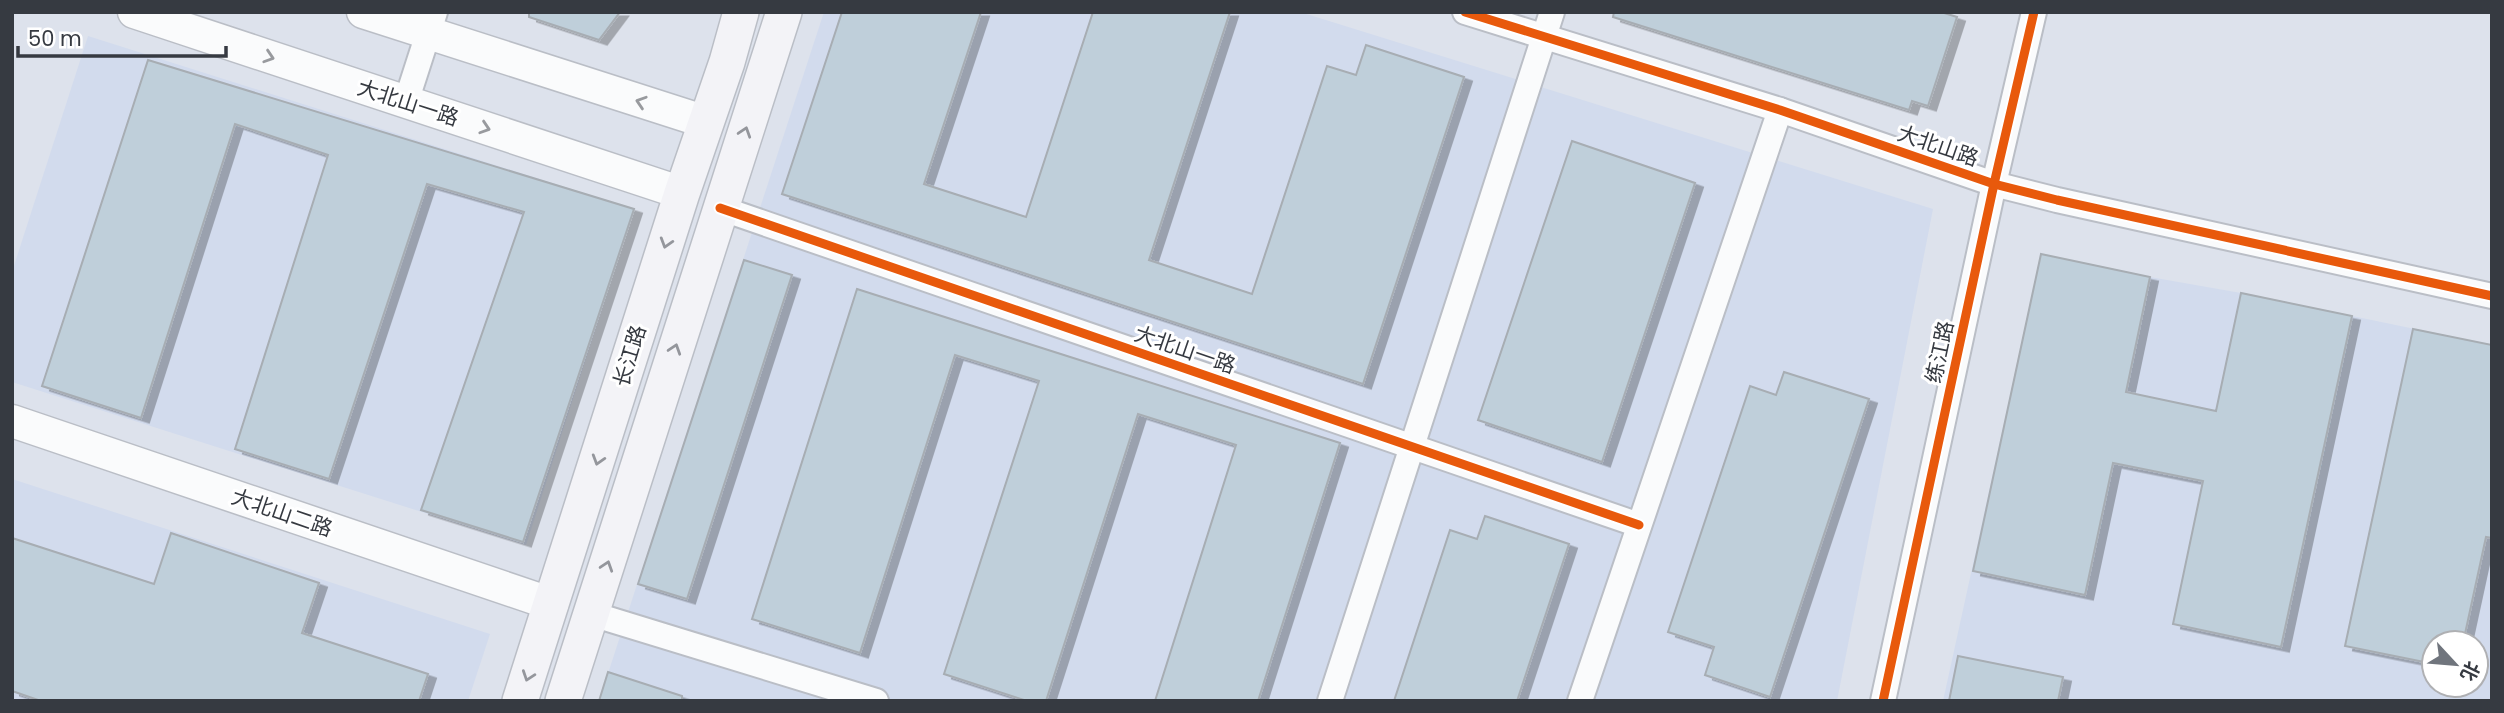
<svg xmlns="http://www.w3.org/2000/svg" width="2504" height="713" viewBox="0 0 2504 713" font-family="Poppins,'Noto Sans SC',sans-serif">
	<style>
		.built { fill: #d2dbed; fill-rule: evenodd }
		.building { fill: #bfcfda; stroke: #a7adb3; stroke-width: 2; filter: url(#shadow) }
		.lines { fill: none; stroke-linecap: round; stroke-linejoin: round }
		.minor-casing { stroke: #babec6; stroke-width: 28 }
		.tertiary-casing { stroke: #babec6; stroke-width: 35 }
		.secondary-casing { stroke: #babec6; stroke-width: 38 }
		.minor { stroke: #fafbfc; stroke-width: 24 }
		.tertiary { stroke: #fafbfc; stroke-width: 32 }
		.secondary { stroke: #f3f3f7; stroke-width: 35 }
		.cycleway-casing { stroke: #fff; stroke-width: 13 }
		.cycleway { stroke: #e8590c; stroke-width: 9 }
		.oneway { stroke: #989a9e }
		.oneway2 { stroke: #94969c }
		.labels { text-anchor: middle; stroke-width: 6; stroke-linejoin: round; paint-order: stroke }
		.street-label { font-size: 21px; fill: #363a41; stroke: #fff }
	</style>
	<defs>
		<filter id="shadow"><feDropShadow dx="8" dy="4.5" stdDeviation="0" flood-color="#0004"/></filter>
	</defs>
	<rect width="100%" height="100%" fill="#dde2ec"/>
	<!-- built -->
	<g class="built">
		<path d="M824,12h476l633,197 -96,492h-1238z"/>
		<path d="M88,36l546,173 -108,336 -514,-163v-110z"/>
		<path d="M2041,254l109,23 91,16 251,52v356h-549zM2434,643h42v42h-42z"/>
		<path d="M12,479l478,155 -22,67h-456z"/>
	</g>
	<!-- building -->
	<g class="building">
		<path d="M529,12h91l-21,28 -70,-23z"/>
		<path d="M842,12h139l-57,172 102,33 67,-205h137l-81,248 103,34 75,-228 29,9 10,-30 98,32 -101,307 -581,-190z"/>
		<path d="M1614,12h327l16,5 -29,89 -16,-5 -3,9 -296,-93z"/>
		<path d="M148,60l486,149 -111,333 -102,-32 103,-298 -97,-28 -98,295 -94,-30 93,-294 -93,-31 -94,294 -99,-32z"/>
		<path d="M1572,141l123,42 -93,279 -124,-42z"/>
		<path d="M2041,254l109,23 -24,115 90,19 25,-118 111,23 -71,331 -108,-23 30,-143 -90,-18 -28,132 -112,-24z"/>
		<path d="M744,260l48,15 -105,324 -49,-15z"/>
		<path d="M857,289l483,154 -82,258h-103l81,-256 -98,-31 -92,287h-19l-83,-27 95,-293 -84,-26 -95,298 -108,-34z"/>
		<path d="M2413,329l79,16v193l-6,-1 -23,106h-29v21l-89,-18z"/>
		<path d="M1784,372l85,27 -99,298 -65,-22 9,-28 -46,-15 82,-246 26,9z"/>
		<path d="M1485,516l84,28 -52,157h-123l56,-171 27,9z"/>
		<path d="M171,533l148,50 -17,50 126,41 -9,27h-378l-29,-10v-153l142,46z"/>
		<path d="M1958,656l105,21 -5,24h-109z"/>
		<path d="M608,672l74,24v5h-83z"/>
	</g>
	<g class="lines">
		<!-- minor casing -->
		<g class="minor-casing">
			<g id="minor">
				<path d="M1465,12l315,98 214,74 63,16 435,96"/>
				<path d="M406,102l29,-90"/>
				<path d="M720,208l919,317"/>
				<path d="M592,614l284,87"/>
				<path d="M1330,701l222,-689"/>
				<path d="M1580,701l200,-591"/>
				<path d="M1883,701l111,-517 40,-172"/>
			</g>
		</g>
		<!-- tertiary casing -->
		<g class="tertiary-casing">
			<g id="tertiary">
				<path d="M134,12l548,181"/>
				<path d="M363,12l343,110"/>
				<path d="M12,421l540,183"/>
			</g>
		</g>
		<!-- secondary casing -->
		<g class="secondary-casing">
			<g id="secondary">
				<path d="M520,701l162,-508 45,-131 14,-50"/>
				<path d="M563,701l221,-689"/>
			</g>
		</g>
		<!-- minor -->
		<use href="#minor" class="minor"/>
		<!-- tertiary -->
		<use href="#tertiary" class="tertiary"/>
		<!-- secondary -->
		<use href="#secondary" class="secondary"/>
		<!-- cycleway casing -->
		<g class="cycleway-casing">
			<g id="cycleway">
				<path d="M1465,12l315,98 214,74 63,16 435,96"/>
				<path d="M720,208l919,317"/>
				<path d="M1883,701l111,-517 40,-172"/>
			</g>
		</g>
		<!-- cycleway -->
		<use href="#cycleway" class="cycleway"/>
	</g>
	<!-- one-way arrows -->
	<defs><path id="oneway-chevron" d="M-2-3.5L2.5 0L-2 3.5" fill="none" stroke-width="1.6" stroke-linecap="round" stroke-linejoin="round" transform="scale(1.75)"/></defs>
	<g class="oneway">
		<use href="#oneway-chevron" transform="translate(269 57) rotate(18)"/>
		<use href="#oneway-chevron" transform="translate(641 102) rotate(-162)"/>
		<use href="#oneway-chevron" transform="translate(485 128) rotate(18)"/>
	</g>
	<g class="oneway2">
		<use href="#oneway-chevron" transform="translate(745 132) rotate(-72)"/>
		<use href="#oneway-chevron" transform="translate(666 243) rotate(107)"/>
		<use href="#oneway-chevron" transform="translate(675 349) rotate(-72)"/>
		<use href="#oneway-chevron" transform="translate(598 460) rotate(107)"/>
		<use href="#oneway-chevron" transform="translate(607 566) rotate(-72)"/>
		<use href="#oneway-chevron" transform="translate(528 676) rotate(109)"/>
	</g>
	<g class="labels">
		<!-- street labels -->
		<g class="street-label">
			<text transform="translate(408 103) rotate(18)" y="7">大北山一路</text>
			<text transform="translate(1938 146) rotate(19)" y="7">大北山路</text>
			<text transform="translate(1185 350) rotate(19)" y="7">大北山一路</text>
			<text transform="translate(1940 352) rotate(-78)" y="7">练江路</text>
			<text transform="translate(630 356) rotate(-73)" y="7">长江路</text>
			<text transform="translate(282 513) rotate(19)" y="7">大北山二路</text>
		</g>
	</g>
	<!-- border -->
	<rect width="2504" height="713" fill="none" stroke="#363a41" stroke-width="28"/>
	<!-- north arrow -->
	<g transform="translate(2455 664) rotate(116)"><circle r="33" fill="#ffffff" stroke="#afb0b3" stroke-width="2"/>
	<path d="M0-5L12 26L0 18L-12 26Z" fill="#70757d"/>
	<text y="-10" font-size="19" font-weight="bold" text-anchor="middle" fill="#363a41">北</text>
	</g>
	<!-- scale -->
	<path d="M18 46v10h208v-10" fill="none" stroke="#363a41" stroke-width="3.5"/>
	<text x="28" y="46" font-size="21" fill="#363a41" stroke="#ffffff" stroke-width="5" paint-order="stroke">50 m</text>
</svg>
